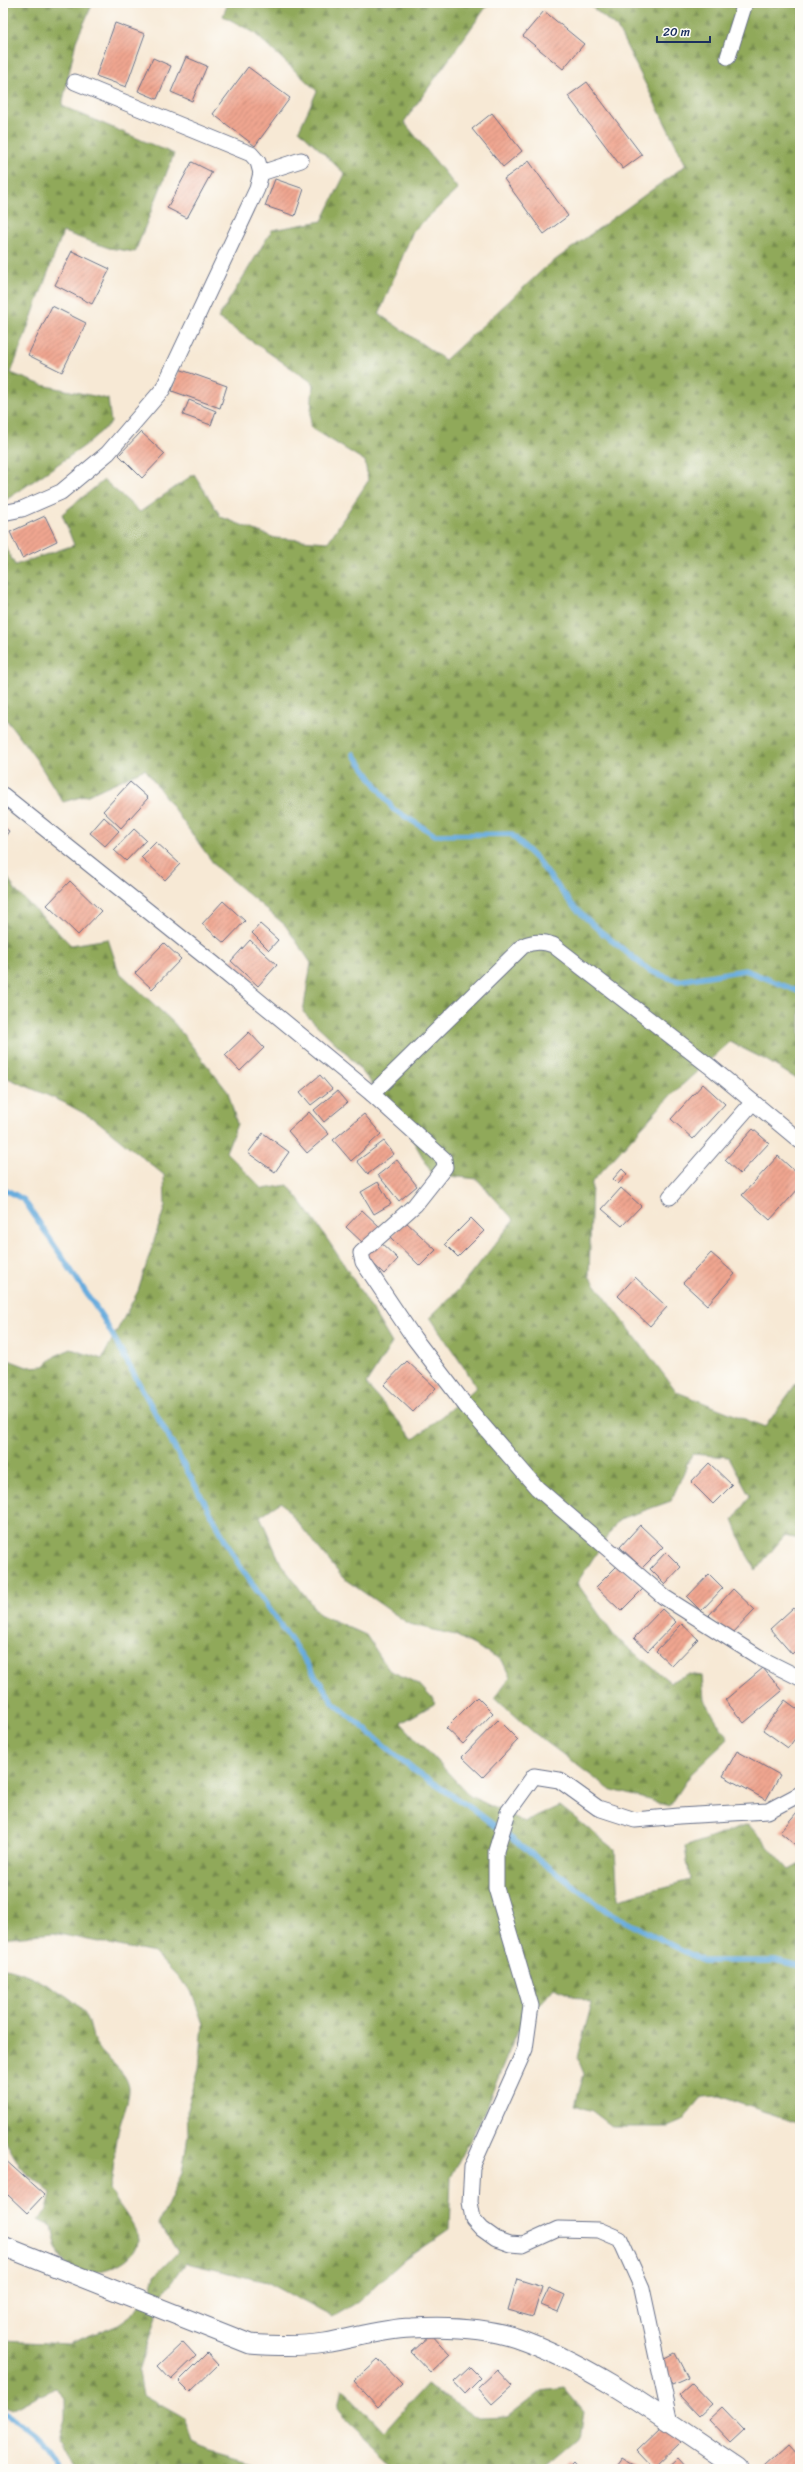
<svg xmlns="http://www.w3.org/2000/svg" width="803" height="2472" viewBox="0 0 803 2472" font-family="Sriracha,sans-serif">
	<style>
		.forest { fill: url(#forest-firs); stroke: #566c5c }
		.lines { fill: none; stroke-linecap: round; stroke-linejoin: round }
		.stream { stroke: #68acdd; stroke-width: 5.5 }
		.building { fill: url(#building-hatch) }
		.minor-casing { stroke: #687088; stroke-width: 17 }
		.tertiary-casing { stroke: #687088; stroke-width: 21 }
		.minor { stroke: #fff; stroke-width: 15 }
		.tertiary { stroke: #fff; stroke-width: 19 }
	</style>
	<defs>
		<pattern id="forest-firs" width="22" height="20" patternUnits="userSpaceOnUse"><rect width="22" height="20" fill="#90a95a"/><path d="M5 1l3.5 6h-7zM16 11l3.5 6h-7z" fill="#758a4e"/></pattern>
		<pattern id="building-hatch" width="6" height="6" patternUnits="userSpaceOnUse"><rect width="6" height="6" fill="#f0a690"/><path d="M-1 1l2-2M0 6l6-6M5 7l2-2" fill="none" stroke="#c28879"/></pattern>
	</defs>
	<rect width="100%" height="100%" fill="#fdfcf7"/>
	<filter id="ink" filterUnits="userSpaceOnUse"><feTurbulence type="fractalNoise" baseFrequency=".025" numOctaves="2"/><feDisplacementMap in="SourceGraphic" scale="8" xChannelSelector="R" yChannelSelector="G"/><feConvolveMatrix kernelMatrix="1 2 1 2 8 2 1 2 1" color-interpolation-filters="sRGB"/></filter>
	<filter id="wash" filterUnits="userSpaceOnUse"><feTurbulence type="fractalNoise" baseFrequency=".012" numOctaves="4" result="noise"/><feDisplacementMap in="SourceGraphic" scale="16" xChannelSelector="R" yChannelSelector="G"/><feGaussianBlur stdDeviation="0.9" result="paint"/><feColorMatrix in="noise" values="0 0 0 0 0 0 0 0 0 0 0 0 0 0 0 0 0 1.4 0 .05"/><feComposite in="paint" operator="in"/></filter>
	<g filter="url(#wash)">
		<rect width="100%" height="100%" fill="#f7e9d5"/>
		<!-- forest -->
		<g class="forest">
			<path d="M3,3h90l-17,38 -14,65 112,48 -39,98 -26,-4 -46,-16 -52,141 31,12 66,14 3,24 -28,24 -80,55z"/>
			<path d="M228,3h261l-85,119 54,67 -45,42 -34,83 66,46 102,-94 139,-101 -68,-136 -31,-26h213v1078l-34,-21 -36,-18 -59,53 -79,87 -3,94 88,116 88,35 35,-49v161l-16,-3 -28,34 -9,-15 -14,-35 17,-24 -21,-39 -37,-3 -21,47 -53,19 -41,63 38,54 55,45 18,-8 14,2 2,24 24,39 -37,35 -21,32 -61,-17 -76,-57 -38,-35 15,-20 -8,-17 -47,-25 -46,-11 -66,-46 -62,-76 -21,14 21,48 38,50 47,21 23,35 30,14 17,19 -35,20 69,73 55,26 35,-16 55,44 3,49 72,-19 -5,-33 63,-23 41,46 11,-6v260l-81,-28 -17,1 -20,24 -14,6h-55l-21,-16 -17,-6 9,-31 -7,-17 15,-54 -38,-15 -36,42 -37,89 -30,58 -2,52 -45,31 -45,41 -27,16 -65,-35 -81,-19 -23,31 -24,78 4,23 42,24 8,23 16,8 66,19h-200l-16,-31 6,-19v-21l-10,-10 -43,22 -9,-5v-64l65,3 53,-21 11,-8 20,-29 3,-11 23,-23 -19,-28 23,-51 6,-38 -1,-26 12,-41 4,-44 -12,-33 -37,-38 -101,-20 -50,5v-580l24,9 17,-1 11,-10 16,-7 31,10 36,-68 27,-85 -1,-31 -68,-55 -31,-17 -62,-27v-206l13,21 55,54 37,-6 11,33 55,51 54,69 9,32 -11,28 37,37 25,-4c39,50 72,104 104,158l-26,41 48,55 63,-52 -47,-70 29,-28 55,-69 -37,-41 -45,-5 -33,-59 -54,-63 -42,-40 8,-49 -26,-38 -69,-58 -71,-98 -57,26 -25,7 -27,-43 -33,-44v-173l12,23 59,-20 -12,-31 42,-34 36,32 54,-38 27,43 54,21 53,4 40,-61 -3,-20 -55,-34 3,-44 -95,-65 54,-88 50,-9 23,-47 -46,-44 18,-39 -64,-59 -30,-16z"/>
			<path d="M3,1968c19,0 75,30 83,47 5,9 5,21 10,29 8,15 31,26 33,44 1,11 -9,33 -11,45 -4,19 -4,38 -8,57 7,14 28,37 28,51 -1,23 -51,40 -68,27 -12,-8 -15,-29 -18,-42l-14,-6 9,-10 4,-17 -30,-25 -18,-31z"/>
			<path d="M426,2385l52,33 30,-1 34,-26 22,-3 20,24 -4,26 -36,31h-148l1,-2 -49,-45 -10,-15 4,-19 42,44z"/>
		</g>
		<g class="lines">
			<!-- stream -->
			<g class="stream">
				<path d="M354,754l39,55 42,26 76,-1 26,26 37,47 26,24 50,40 28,10 67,-11 55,22"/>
				<path d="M3,1188l21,12 79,118 135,245 96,140 81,68 59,39 134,102 95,49h72l25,6"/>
				<path d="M3,2412c19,14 51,33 55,57"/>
			</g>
		</g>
		<g id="blocks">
			<!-- building -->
			<g class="building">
				<path d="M544,11l40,33 -21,25 -40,-33z"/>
				<path d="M115,23l30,11 -19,53 -30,-11z"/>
				<path d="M186,57l21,9 -15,35 -21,-9z"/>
				<path d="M153,58l18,8 -14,33 -19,-8z"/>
				<path d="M248,67l42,31 -35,48 -42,-32z"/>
				<path d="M587,82l55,73 -19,14 -55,-73z"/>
				<path d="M492,113l30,38 -19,16 -31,-38z"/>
				<path d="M529,161l39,55 -24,18 -40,-55z"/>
				<path d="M192,162l20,10 -25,46 -20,-10z"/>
				<path d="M275,179l29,10 -9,27 -30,-10z"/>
				<path d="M72,251l38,18 -18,35 -37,-19z"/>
				<path d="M52,306l34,17 -24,49 -34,-17z"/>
				<path d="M179,369l48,17 -7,22 -48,-17z"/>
				<path d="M189,400l27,11 -5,14 -28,-10z"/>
				<path d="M141,432l24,22 -23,24 -23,-23z"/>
				<path d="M45,516l12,25 -35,17 -12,-26z"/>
				<path d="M130,782l18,16 -27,30 -18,-17z"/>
				<path d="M104,817l15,14 -14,15 -15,-13z"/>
				<path d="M3,827l6,4 -6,9z"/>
				<path d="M134,829l12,11 -20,21 -12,-11z"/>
				<path d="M156,842l24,22 -15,16 -24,-23z"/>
				<path d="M70,881l31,30 -23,24 -31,-30z"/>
				<path d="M223,901l22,20 -21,22 -22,-19z"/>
				<path d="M260,924l18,16 -9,10 -17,-17z"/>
				<path d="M250,940l27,25 -19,21 -27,-25z"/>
				<path d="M164,943l17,16 -29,30 -17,-16z"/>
				<path d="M249,1032l15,16 -24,23 -15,-16z"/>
				<path d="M320,1075l12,14 -21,16 -11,-13z"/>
				<path d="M703,1084l22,20 -32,35 -22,-20z"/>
				<path d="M337,1091l10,12 -23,19 -10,-12z"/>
				<path d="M309,1112l20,22 -22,19 -19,-22z"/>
				<path d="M364,1114l17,20 -30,27 -18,-21z"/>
				<path d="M753,1129l16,14 -29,31 -15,-14z"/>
				<path d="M263,1133l26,19 -14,20 -27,-19z"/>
				<path d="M384,1141l10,13 -26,20 -11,-13z"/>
				<path d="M778,1156l22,20v11l-30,33 -28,-25z"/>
				<path d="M397,1160l20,26 -18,15 -21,-26z"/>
				<path d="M622,1169l5,5 -9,10 -5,-5z"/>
				<path d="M378,1182l13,22 -17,10 -13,-22z"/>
				<path d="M621,1188l20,18 -19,20 -20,-17z"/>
				<path d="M362,1210l18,17 -16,17 -18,-17z"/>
				<path d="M471,1218l13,13 -26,26 -13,-13z"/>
				<path d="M405,1221l31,29 -16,16 -30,-29z"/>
				<path d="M378,1240l20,19 -14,15 -20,-19z"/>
				<path d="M711,1253l24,21 -28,31 -24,-22z"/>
				<path d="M635,1277l32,30 -17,19 -32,-30z"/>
				<path d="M407,1361l29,27 -23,24 -29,-27z"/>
				<path d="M709,1463l23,22 -19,19 -22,-22z"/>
				<path d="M640,1525l23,22 -21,21 -22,-21z"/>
				<path d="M666,1552l15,15 -16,17 -15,-15z"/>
				<path d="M618,1565l25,24 -22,22 -25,-24z"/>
				<path d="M709,1574l14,14 -22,23 -14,-14z"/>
				<path d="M733,1589l22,21 -25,26 -21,-21z"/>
				<path d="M793,1608l7,8v30l-8,8 -22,-25z"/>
				<path d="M662,1609l14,13 -28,29 -14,-13z"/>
				<path d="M682,1624l16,15 -26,27 -16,-15z"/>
				<path d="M763,1668l19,23 -38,32 -19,-23z"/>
				<path d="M477,1697l16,16 -30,31 -17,-16z"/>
				<path d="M785,1700l15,11v21l-12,16 -25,-18z"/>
				<path d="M498,1720l20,20 -35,37 -21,-20z"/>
				<path d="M737,1751l43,24 -14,25 -43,-24z"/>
				<path d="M797,1812l3,3v34l-20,-17z"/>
				<path d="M3,2158l41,37 -17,18 -19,-18 -3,3 -2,-1z"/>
				<path d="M517,2279l25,8 -9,30 -25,-7z"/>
				<path d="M549,2288l16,7 -7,17 -17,-7z"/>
				<path d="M431,2334l19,21 -19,18 -20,-21z"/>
				<path d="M183,2342l13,14 -25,24 -13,-14z"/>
				<path d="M207,2353l11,12 -28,27 -11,-11z"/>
				<path d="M675,2353l13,25 -16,7 -12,-24z"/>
				<path d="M378,2359l24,25 -24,23 -24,-26z"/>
				<path d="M470,2367l11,11 -16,16 -11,-12z"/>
				<path d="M497,2370l15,16 -20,18 -14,-16z"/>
				<path d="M692,2383l20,21 -13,12 -20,-21z"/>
				<path d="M722,2407l22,23 -14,13 -22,-23z"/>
				<path d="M664,2424l17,18 -27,26 -17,-18z"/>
				<path d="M789,2444l11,12v13h-32l-3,-3z"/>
				<path d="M623,2458l14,9 -2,2h-20z"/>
				<path d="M678,2458l10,11h-22z"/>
				<path d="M573,2462l6,7h-13z"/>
			</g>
		</g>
	</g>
	<g filter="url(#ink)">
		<use href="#blocks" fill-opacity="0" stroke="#687088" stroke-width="1"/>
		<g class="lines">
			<!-- minor casing -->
			<g class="minor-casing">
				<g id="minor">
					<path d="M728,57l17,-54"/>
					<path d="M75,82l176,72 7,8 3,11"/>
					<path d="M3,513l19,-4 39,-17 47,-39 55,-64 94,-200 4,-16 40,-13"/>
					<path d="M3,795l210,168 159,131 151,-148c10,-5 19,-5 30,-1l159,123 88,73"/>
					<path d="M372,1094l72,65 1,8 -30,38 -54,48 2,9 51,76 52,68 71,82 127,109 98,62 38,19"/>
					<path d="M670,1197l83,-95"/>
					<path d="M671,2423l-29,-135 -22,-49 -21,-9 -41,-1 -35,16 -13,-1 -14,-5 -14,-10 -9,-10 -3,-17 2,-35 53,-118 6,-43 -35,-118v-37l12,-39 26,-36 25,4 39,28 37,12 44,-4 89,-5 32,-17"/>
				</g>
			</g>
			<!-- tertiary casing -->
			<g class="tertiary-casing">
				<path id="tertiary" d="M3,2246l247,98c25,2 50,3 75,-1 29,-5 56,-14 86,-15 34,-2 72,-1 105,10 78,27 154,85 223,131"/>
			</g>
			<!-- minor -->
			<use href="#minor" class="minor"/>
			<!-- tertiary -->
			<use href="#tertiary" class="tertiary"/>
		</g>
	</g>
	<!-- margin -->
	<rect width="803" height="2472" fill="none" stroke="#fdfcf7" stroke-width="16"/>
	<!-- scale -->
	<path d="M657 36v6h53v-6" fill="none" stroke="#1b2f5e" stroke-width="2"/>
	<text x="663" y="36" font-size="12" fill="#1b2f5e" stroke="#fdfcf7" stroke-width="3" paint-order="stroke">20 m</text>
</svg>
